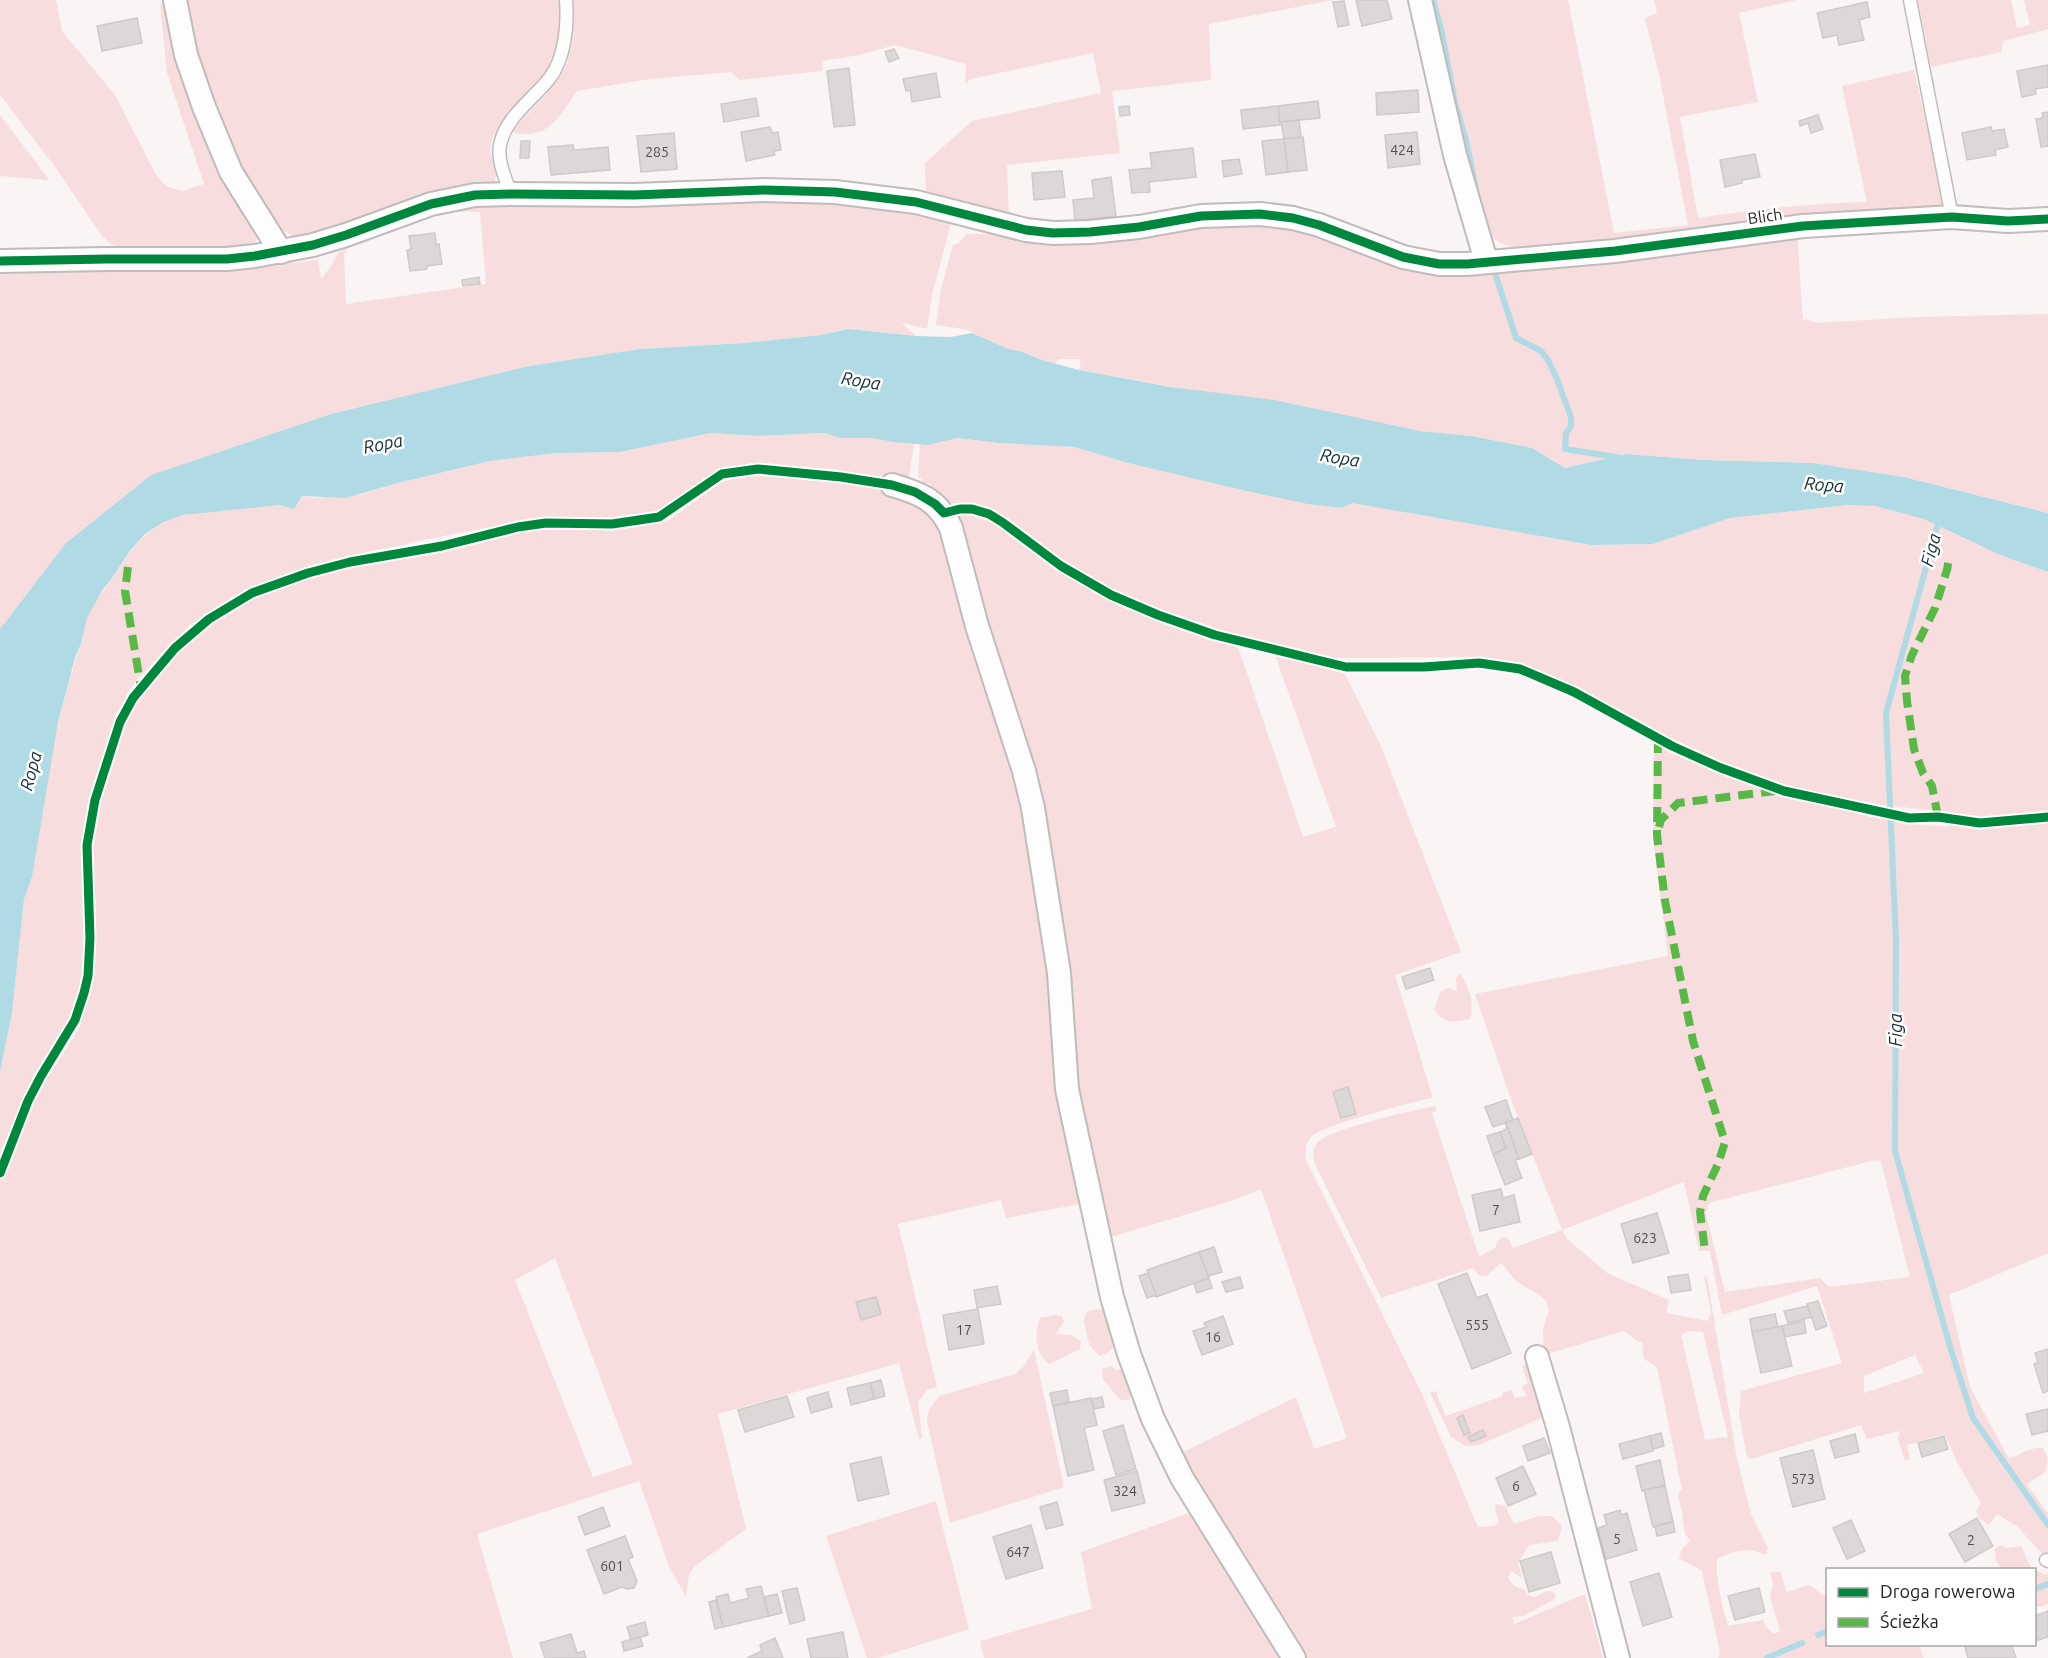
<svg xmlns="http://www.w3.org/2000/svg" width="2048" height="1658" viewBox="0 0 2048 1658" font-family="Ubuntu,sans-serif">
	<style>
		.green { fill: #f7dddd; fill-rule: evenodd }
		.water { fill: #b0dbe5 }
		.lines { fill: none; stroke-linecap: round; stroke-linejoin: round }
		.stream { stroke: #b0dbe5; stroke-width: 6 }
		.building { fill: #ddd8d8; stroke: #cfcaca; stroke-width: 1.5 }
		.service-casing { stroke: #c1bbbb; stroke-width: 15 }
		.minor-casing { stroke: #c1bbbb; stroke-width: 26 }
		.service { stroke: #fefdfd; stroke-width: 12 }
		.minor { stroke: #fefdfd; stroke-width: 22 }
		.quiet { stroke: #58b947; stroke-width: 8; stroke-dasharray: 15 8; stroke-linecap: butt }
		.cycleway-casing { stroke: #fff; stroke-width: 13 }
		.cycleway { stroke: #00873e; stroke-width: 9 }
		.labels { text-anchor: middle; stroke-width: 5; stroke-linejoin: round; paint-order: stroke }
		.number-label { font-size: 14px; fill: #524d4d }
		.street-label { font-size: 16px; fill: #241f1f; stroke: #fff }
		.water-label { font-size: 18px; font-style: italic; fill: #103037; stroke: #fff }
	</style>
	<rect width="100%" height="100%" fill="#faf4f4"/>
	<!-- green -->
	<g class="green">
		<path d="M0,0h56l6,31 53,64 41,80 10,11 16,5 22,-7 -37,-111 -7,-67 3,-6h9l87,229c-1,14 -6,17 -19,21l-112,-1 -17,-5 -9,-8 -46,-68 -56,-73z"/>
		<path d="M180,0h384l-7,53 -7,16 -33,36 -25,32 -2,12 6,26 -2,8c-22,4 -46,5 -68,11 -43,12 -83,32 -126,45l-15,-7 -13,-12 -32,-49 -31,-72z"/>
		<path d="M574,0h759l-124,24 2,56 -99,11 8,62 -113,12 2,53 -83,-23 -1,-32 47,-42 129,-28 -8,-40 -122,26 -6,5 1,-20 -71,-19 -36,10 -36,6 -1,10 -82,9 -9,-8 -81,7 -73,12c-13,18 -25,42 -48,43 -7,0 -12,1 -18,-3 15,-15 51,-50 57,-70 5,-18 7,-41 6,-61z"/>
		<path d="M1431,0h137l46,233 74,-8 -29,-151 -14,-56 12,-5 -3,-13h143l-58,13 19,89 -78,15 18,101c56,-8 112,-15 169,-16l-25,-116 72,-16 30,134 -4,7 -400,38c-22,-1 -33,0 -51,-14l-26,-88 -20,-97c1,-18 -8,-33 -12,-50z"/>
		<path d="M1918,0h93l6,28 13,-3 -6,-25h24v29l-45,12 -2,11 -70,15z"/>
		<path d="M0,115l44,58 5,7 -49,-4z"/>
		<path d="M747,198l146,8 56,13 2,4 -19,72 -5,34 -25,-6 14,13 -68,-7 -27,6 -77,8 -104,6 -111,17 -198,48 -180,61 -85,68 -66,86v-355l101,-4 117,1 100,-11 3,19 11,-14 6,-12 10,-5 -4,6 2,50 140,-20 -6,-72 -33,-1 35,-6z"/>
		<path d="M1255,223l35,3 190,48 317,-41 6,88 3,-2 10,4 101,-6 131,-3v199l-144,-36 -91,-14 -110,-3 -77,-6 -61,14 -33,-20 -60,-12 -52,-5 -341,-61 2,-11h-22l-5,5 -34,-13 -12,-2 -13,-5 -30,-15 -29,-4 5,-36 12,-44 6,-2 8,-9h29l87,8 128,-16z"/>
		<path d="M711,433l48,3 66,-3 15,5h32l42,6 -6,38 -76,-13 -73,-5 -32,3 -24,13 -24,20 -26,15 -23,4 -25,1 -73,-1 -119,23c-12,5 -25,5 -38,8 -14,3 -28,10 -42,10l-89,32 -54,33 -52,53 -11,16 -3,10 -8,9 -18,61 -15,65 3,134 -19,52 -24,40 9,6 29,-46 -3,-3 8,-19 6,-28 2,-46 -2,-91 6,-37 15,-51 12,-31 16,-27 51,-55 55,-37 36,-14 83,-24 89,-14 66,-18 22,-3 62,2 64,-9 53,-38 24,-7 97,6 52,9 41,25 83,259 66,429 -79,15 -5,-18 -103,24 39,163 -10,3 -9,12 4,36 -3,1 -20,-76 -181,51 28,115 -51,37 -6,9 -3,21 -16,-27 -31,-88 -162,53 36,124h-513v-586l12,-59 12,-114 8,-22c11,-78 22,-158 49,-232 3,-9 3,-18 6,-27 5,-15 16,-26 24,-38 16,-23 27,-43 52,-57 24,-14 87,-15 117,-18l14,4 8,-13 12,2 45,-3 39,-12 92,-22 67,-8 63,-1zM555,1258l78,206 -40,13 -78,-197z"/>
		<path d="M958,438l41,5 76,4 49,15 122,29 96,17 10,-5 239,42 62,-1 77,-26 119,-13h26l49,14 76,36 48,17v681l-99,42 21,92 38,70 1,1c14,-3 19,-11 34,-10l5,10 -3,14 -18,12 21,30v47l-30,-34 -21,-13 -8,11 -9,-6 -4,-8 5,-8 -24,-41 -12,-28 -38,11 3,14 -5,2 -7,-22 2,-8 -33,8 -6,-14 -110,34 -4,-2 -8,-43 2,-23 101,-28 -25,-77 -95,29 -12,-64h-11l-15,-69 -122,48 5,9 40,34 62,27 -3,13 42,8 3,-9 -7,-36 3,1 30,182 14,55 17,34 -2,7c-21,-8 -30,-5 -49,4 -2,18 6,50 11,67l35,-6 3,7 8,7 6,-3 -10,-34 3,-13 -3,-12h10l7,20 22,-7 14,10 4,-2 1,51 100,1 -8,2 4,11h-206l2,-6 -18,-80 -8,-6 -15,-7 3,-10 8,-8 -5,-7 -3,-23 -4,-14 2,-7h2l-25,-123 -13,-8 -2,-17 -5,-1 -13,-10 -80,24 -1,-27 6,-17 -2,-8 -6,-7 -24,-14 -16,-19 -15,13h-6l-7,-8 -92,30 -66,-134c-2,-8 -3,-16 3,-22 12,-13 96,-32 117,-36l2,5 -5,2 47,144 16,-9 2,-6 5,-5 6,1 5,10 49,-18 -50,-128 -37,-108 193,-38 -15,-117 1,-99 46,25 80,29 95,24 36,6 38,3 -4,-13 -6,-3 -56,-6 -101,-19 -100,-40 -105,-57 -55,-24 -40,-8 -148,1 -119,-28 -58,-20 -45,-18 -46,-26 -71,-53 -17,-7 -33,-4 -16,-19h-7v-4l-4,-1 2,-34 7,1zM1875,1160l6,1 29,116 -81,10 -9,-9 -95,14 -19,-78 3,-11zM1690,1331l13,1 25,105 -23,3 -24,-106zM1915,1355l9,18 -60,20v-17z"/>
		<path d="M958,514l20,2 22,10 78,57 91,40 68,21 66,193 33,-10 -62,-175 68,16 38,76 81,208 -66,23 38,123c-19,3 -107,27 -120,37 -8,7 -8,16 -7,25l116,234 56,133 16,-1 5,-4 -4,-12 1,-6 9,2 9,18 25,-8h13l10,10 -4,15 -29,4 -11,18 4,15 -11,-7 -3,7 6,8 10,3 4,6 7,2 11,-6h7l3,7 -32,18 -12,1 2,7 71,-30 18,64h-305l-121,-203 119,-58 18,52 33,-11 -86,-249 -30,12 -127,38 -32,-149 -5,-97 -112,-465z"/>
		<path d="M1461,974c8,16 14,28 9,45 -17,3 -24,6 -36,-9l6,-18 9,-4 8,3 -1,-13z"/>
		<path d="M1100,1309c10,6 15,26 15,37l-9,8 -7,2 -10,-12 -5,-23 2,-8 6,-3z"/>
		<path d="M1055,1315l7,1 2,5 -8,13 15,1 10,6 -1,8 -31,15c-14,-12 -15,-29 -9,-46z"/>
		<path d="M1034,1350l30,137 -114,36 -23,-102 2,-12 10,-13 76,-22 9,-8z"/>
		<path d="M1528,1364l16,53 -65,28 -13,1 -15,-9 -21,-44 7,-2v5l9,20 57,-20 -1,-3 10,-3 3,8 11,-2 -4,-10 6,-3 -6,-17z"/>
		<path d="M1111,1366l5,4 4,-1c9,6 13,22 9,31h-9l-17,-21 -1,-10z"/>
		<path d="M936,1501l33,128 -91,29h-11l-41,-122z"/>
		<path d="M1195,1511l91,147h-302l-4,-17 112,-32 -11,-57z"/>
		<path d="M2000,1545l7,3 14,-2 10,22 15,7 2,-2v31l-13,4 -1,-38 -33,-1 -5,-9 -1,-11z"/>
	</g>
	<!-- water -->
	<path class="water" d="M848,329l68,7 35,1 21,-4 36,16 12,2 25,10 34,9 92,17 103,13 146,31 52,5 60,12 33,20 61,-14 77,6 110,3 91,14 144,36v59l-48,-17 -76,-36 -49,-13 -26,-1 -119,13 -77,26 -62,1 -239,-42 -10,5 -34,-4 -62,-13 -122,-29 -49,-15 -76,-4 -41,-5 -31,7 -33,-3 -22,-4h-32l-15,-5 -66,3 -48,-3 -91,19 -63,1 -67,8 -92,22 -52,15 -44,-2 -8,13 -14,-4 -97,10 -19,7 -19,12 -15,17 -20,30 -7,8 -16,29 -6,26 -6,14 -17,64 -26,155 -8,22 -12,114 -12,59v-443l66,-86 85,-68 180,-61 198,-48 111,-17 104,-6 77,-8z"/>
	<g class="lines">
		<!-- stream -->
		<g class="stream">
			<path d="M1433,0l9,33 13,70 11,37 10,49"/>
			<path d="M1496,276l20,62 25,13 7,9 9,19 14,38v9l-5,7 -1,16 56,9"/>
			<path d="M1939,520l-53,193 10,228 -1,210 56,199 22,68 75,107"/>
			<path d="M2034,1589l14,-5"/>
			<path d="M1818,1635l10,-4"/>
			<path d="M1767,1658l35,-15"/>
		</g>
	</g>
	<!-- building -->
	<g class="building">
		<path d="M1356,0h31l5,19 -30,7z"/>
		<path d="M1344,1l5,24 -11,2 -5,-25z"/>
		<path d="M1867,2l3,15 -11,3 5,20 -25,5 -2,-10 -14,3 -6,-25z"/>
		<path d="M137,18l5,25 -40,8 -5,-25z"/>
		<path d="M894,49l5,9 -10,4 -4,-10z"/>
		<path d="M2048,65v22l-13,2 1,5 -14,3 -5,-26z"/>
		<path d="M849,68l6,57 -21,2 -7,-56z"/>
		<path d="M936,73l4,24 -28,5 -2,-12 -4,1 -3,-12z"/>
		<path d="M1418,90l1,22 -42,3 -1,-22z"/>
		<path d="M756,98l3,18 -35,6 -3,-18z"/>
		<path d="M1318,101l2,17 -40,4 -2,-16z"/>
		<path d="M1129,106l1,9 -10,1 -1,-9z"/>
		<path d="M1278,106l2,19 -37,4 -2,-19z"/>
		<path d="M2048,112v34l-7,1 -5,-28 7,-1 -1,-5z"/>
		<path d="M1818,115l5,14 -12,4 -3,-10 -8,3 -1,-5z"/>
		<path d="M1299,120l2,17 -17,2 -3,-17z"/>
		<path d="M770,127l2,6 6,-1 3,18 -7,1 1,4 -29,6 -5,-29z"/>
		<path d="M1991,127l1,4 12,-2 4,18 -13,3 1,5 -29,5 -5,-27z"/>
		<path d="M1417,132l3,32 -32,4 -3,-33z"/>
		<path d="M674,133l3,36 -36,3 -4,-36z"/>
		<path d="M1303,137l4,33 -19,2 -4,-33z"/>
		<path d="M1284,139l4,33 -22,3 -4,-34z"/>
		<path d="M521,141h9l-1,17h-9z"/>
		<path d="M573,145l1,5 34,-3 2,23 -59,5 -3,-28z"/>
		<path d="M1193,148l3,29 -47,5 1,10 -18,1 -3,-23 23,-2 -2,-15z"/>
		<path d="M1755,154l5,23 -18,3v3l-17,4 -5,-27z"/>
		<path d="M1239,159l3,15 -18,3 -2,-16z"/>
		<path d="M1062,171l3,26 -31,3 -2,-27z"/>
		<path d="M1111,177l5,39 -41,5 -2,-21 21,-2 -2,-18z"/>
		<path d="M435,233l1,11h3l3,20 -15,2v3l-17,2 -3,-21 4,-1 -2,-13z"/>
		<path d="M479,277l1,7 -17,2 -1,-6z"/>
		<path d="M1430,968l4,12 -28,9 -4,-12z"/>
		<path d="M1348,1087l8,27 -15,4 -8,-26z"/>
		<path d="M1506,1100l7,20 -20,7 -8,-20z"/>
		<path d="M1518,1118l14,36 -13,5 -14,-36z"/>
		<path d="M1508,1128l11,31 -4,1 7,18 -17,7 -12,-31 13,-6 -6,-16z"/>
		<path d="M1500,1132l6,16 -13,6 -6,-18z"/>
		<path d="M1501,1189l2,9 11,-3 6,27 -40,9 -8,-36z"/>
		<path d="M1657,1213l12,40 -36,10 -12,-39z"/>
		<path d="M1214,1247l8,25 -14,4 -9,-24z"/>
		<path d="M1199,1252l10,26 -53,19 -9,-27z"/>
		<path d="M1148,1273l8,22 -9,3 -8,-22z"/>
		<path d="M1467,1273l10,25 10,-4 24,59 -39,16 -34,-85z"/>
		<path d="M1688,1274l3,16 -20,3 -3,-16z"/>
		<path d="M1240,1277l3,11 -17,4 -4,-10z"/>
		<path d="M1209,1278l3,10 -15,5 -3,-10z"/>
		<path d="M997,1286l4,18 -24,4 -3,-18z"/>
		<path d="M876,1297l5,17 -20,6 -5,-18z"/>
		<path d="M1818,1301l9,25 -11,4 -9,-26z"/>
		<path d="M1807,1306l5,11 -24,6 -4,-12z"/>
		<path d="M978,1309l6,35 -35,6 -6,-35z"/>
		<path d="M1775,1314l3,13 -26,5 -2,-13z"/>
		<path d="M1223,1316l10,28 -31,11 -9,-24 13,-4 -2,-4z"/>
		<path d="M1804,1321l2,12 -21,4 -3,-11z"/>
		<path d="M1782,1326l10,40 -31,7 -9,-41z"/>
		<path d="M2048,1349v42l-5,2 -9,-29 4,-1 -3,-10z"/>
		<path d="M881,1380l4,16 -11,3 -4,-16z"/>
		<path d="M870,1383l4,16 -23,6 -4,-17z"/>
		<path d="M1067,1390l2,12 -16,4 -3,-13z"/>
		<path d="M828,1392l4,15 -21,6 -4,-15z"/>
		<path d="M787,1396l7,21 -49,15 -7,-22z"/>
		<path d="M1102,1397l2,10 -10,2 -2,-10z"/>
		<path d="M1091,1398l6,27 -13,3 10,42 -26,6 -15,-70z"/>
		<path d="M2048,1409v22l-16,4 -6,-21z"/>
		<path d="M1463,1415l7,18 -6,2 -7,-17z"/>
		<path d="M1123,1425l13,44 -20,6 -13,-44z"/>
		<path d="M1483,1430l3,6 -15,6 -3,-5z"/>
		<path d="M1661,1433l3,13 -11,3 -3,-13z"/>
		<path d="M1855,1434l4,18 -24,6 -5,-17z"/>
		<path d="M1650,1436l3,15 -30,8 -4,-15z"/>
		<path d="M1944,1436l4,13 -26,8 -4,-14z"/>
		<path d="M1544,1438l6,15 -22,8 -5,-15z"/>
		<path d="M1813,1450l12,49 -32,8 -13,-49z"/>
		<path d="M881,1457l8,37 -31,7 -8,-37z"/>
		<path d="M1660,1460l5,25 -23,6 -6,-25z"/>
		<path d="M1523,1466l13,28 -28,12 -12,-28z"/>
		<path d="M1137,1471l8,32 -33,8 -8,-31z"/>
		<path d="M1665,1486l8,36 -20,5 -9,-37z"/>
		<path d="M1057,1502l6,23 -17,4 -6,-22z"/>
		<path d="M603,1507l7,19 -25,9 -7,-18z"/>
		<path d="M1620,1510l1,5 6,-2 10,37 -31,9 -8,-31 9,-3 -3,-10z"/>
		<path d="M1977,1518l16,28 -28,16 -16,-28z"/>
		<path d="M1851,1520l14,31 -18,8 -14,-31z"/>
		<path d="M1673,1522l2,10 -18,4 -2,-10z"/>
		<path d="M1031,1525l12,43 -37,11 -13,-42z"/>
		<path d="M625,1536l8,21 -5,2 9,22 -3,7 -7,1 -5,-2 -18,7 -17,-44z"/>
		<path d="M1551,1552l9,31 -31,9 -9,-31z"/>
		<path d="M1659,1573l13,44 -29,9 -13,-44z"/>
		<path d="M761,1586l8,30 -46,11 -7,-30 12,-3 2,9 19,-5 -3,-9z"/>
		<path d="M797,1588l8,32 -15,4 -8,-33z"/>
		<path d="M1759,1588l6,24 -30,8 -7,-24z"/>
		<path d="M777,1594l5,19 -13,3 -5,-19z"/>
		<path d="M716,1600l7,27 -8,2 -6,-27z"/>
		<path d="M2048,1611v26l-13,4 -1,-25z"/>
		<path d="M645,1622l3,13 -17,5 -4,-13z"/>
		<path d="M843,1632l5,26h-37l-4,-19z"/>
		<path d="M571,1634l6,19 7,-2 2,7h-41l-5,-15z"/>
		<path d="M640,1637l3,9 -19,5 -2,-9z"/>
		<path d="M775,1638l8,20h-36l15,-7 -2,-6z"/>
		<path d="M1964,1644h47l5,14h-48z"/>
	</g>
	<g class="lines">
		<!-- service casing -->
		<g class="service-casing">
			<g id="service">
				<path d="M1910,0l42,217"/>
				<path d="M511,194c-5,-14 -14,-33 -11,-49 5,-27 32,-45 49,-66 16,-20 19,-54 17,-79"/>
				<path d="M2046,1560l2,1"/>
			</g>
		</g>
		<!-- minor casing -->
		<g class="minor-casing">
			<g id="minor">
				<path d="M175,0l11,55 18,52 27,65 50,80"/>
				<path d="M1420,0l35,155 31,106"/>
				<path d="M0,261l107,-2h120l28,-3 58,-11 33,-10 85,-31 44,-9 36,-1 123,1 130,-5 71,2 81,10 110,28 27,3 37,-1 49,-5 62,-11 59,-2 33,4 26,7 84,32 36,7h28l148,-13 188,-25 149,-9 56,4 40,-2"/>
				<path d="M892,485c28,8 46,15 59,43l26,98 47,145 9,37 26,165 8,116 4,19 41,189 17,57 24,65 29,59 112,180"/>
				<path d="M1537,1357l21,70 60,231"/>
			</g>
		</g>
		<!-- service -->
		<use href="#service" class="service"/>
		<!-- minor -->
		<use href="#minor" class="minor"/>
		<!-- quiet -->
		<g class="quiet">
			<path d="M128,567l-3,24 16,97"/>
			<path d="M1658,738l-1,97 8,66 28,140 32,101 -7,22 -15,32 -3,16 5,39"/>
			<path d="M1938,817l-6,-31 -9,-13 -9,-24 -7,-48 -2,-25 7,-21 23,-47 12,-38 2,-12"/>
			<path d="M1659,827l2,-7 17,-17 97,-12"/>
		</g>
		<!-- cycleway casing -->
		<g class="cycleway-casing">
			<g id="cycleway">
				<path d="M0,261l107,-2h120l28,-3 58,-11 33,-10 85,-31 44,-9 36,-1 123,1 130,-5 71,2 81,10 110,28 27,3 37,-1 49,-5 62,-11 59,-2 33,4 26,7 84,32 36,7h28l148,-13 188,-25 149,-9 56,4 40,-2"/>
				<path d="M0,1173l28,-72 13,-25 34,-56 9,-27 4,-17 2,-38 -3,-93 8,-45 25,-78 13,-24 20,-24 22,-26 34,-29 43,-26 56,-20 42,-11 92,-16 76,-19 28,-4 66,1 47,-7 63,-43 36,-5 83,8 51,8 23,7 20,12 9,9 16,-4h12l17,5 13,8 59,44 50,29 47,20 57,20 131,32h78l55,-4 41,6 54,23 98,54 49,22 63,23 125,27 29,-1 42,6 68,-6"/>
			</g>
		</g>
		<!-- cycleway -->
		<use href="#cycleway" class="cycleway"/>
	</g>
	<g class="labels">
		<!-- number labels -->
		<g class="number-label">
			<text x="1402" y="155">424</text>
			<text x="657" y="157">285</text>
			<text x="1496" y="1215">7</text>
			<text x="1645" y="1243">623</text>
			<text x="1477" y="1330">555</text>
			<text x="964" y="1335">17</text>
			<text x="1213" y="1342">16</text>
			<text x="1803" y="1484">573</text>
			<text x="1516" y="1491">6</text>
			<text x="1125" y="1496">324</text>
			<text x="1617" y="1544">5</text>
			<text x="1971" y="1545">2</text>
			<text x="1018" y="1557">647</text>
			<text x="612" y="1571">601</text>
		</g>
		<!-- street labels -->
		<g class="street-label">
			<text transform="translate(1765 216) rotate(-8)" y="6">Blich</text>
		</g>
		<!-- water labels -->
		<g class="water-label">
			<text transform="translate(861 381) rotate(9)" y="6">Ropa</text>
			<text transform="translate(383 444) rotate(-11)" y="6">Ropa</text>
			<text transform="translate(1340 458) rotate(9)" y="6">Ropa</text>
			<text transform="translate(1824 485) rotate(5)" y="6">Ropa</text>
			<text transform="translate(1931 550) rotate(-75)" y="6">Figa</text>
			<text transform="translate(31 771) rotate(-75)" y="6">Ropa</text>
			<text transform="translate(1896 1030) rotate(-90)" y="6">Figa</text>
		</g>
	</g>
	<!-- legend -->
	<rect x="1826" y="1568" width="210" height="78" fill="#ffffff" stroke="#a7a5a5" stroke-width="1.5"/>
	<rect x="1838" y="1588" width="30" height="9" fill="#00873e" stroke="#a7a5a5" stroke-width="1.5"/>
	<text x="1880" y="1598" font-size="18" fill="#241f1f">Droga rowerowa</text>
	<rect x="1838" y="1618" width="30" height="9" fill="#58b947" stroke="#a7a5a5" stroke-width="1.5"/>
	<text x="1880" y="1628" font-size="18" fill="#241f1f">Ścieżka</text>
</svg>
